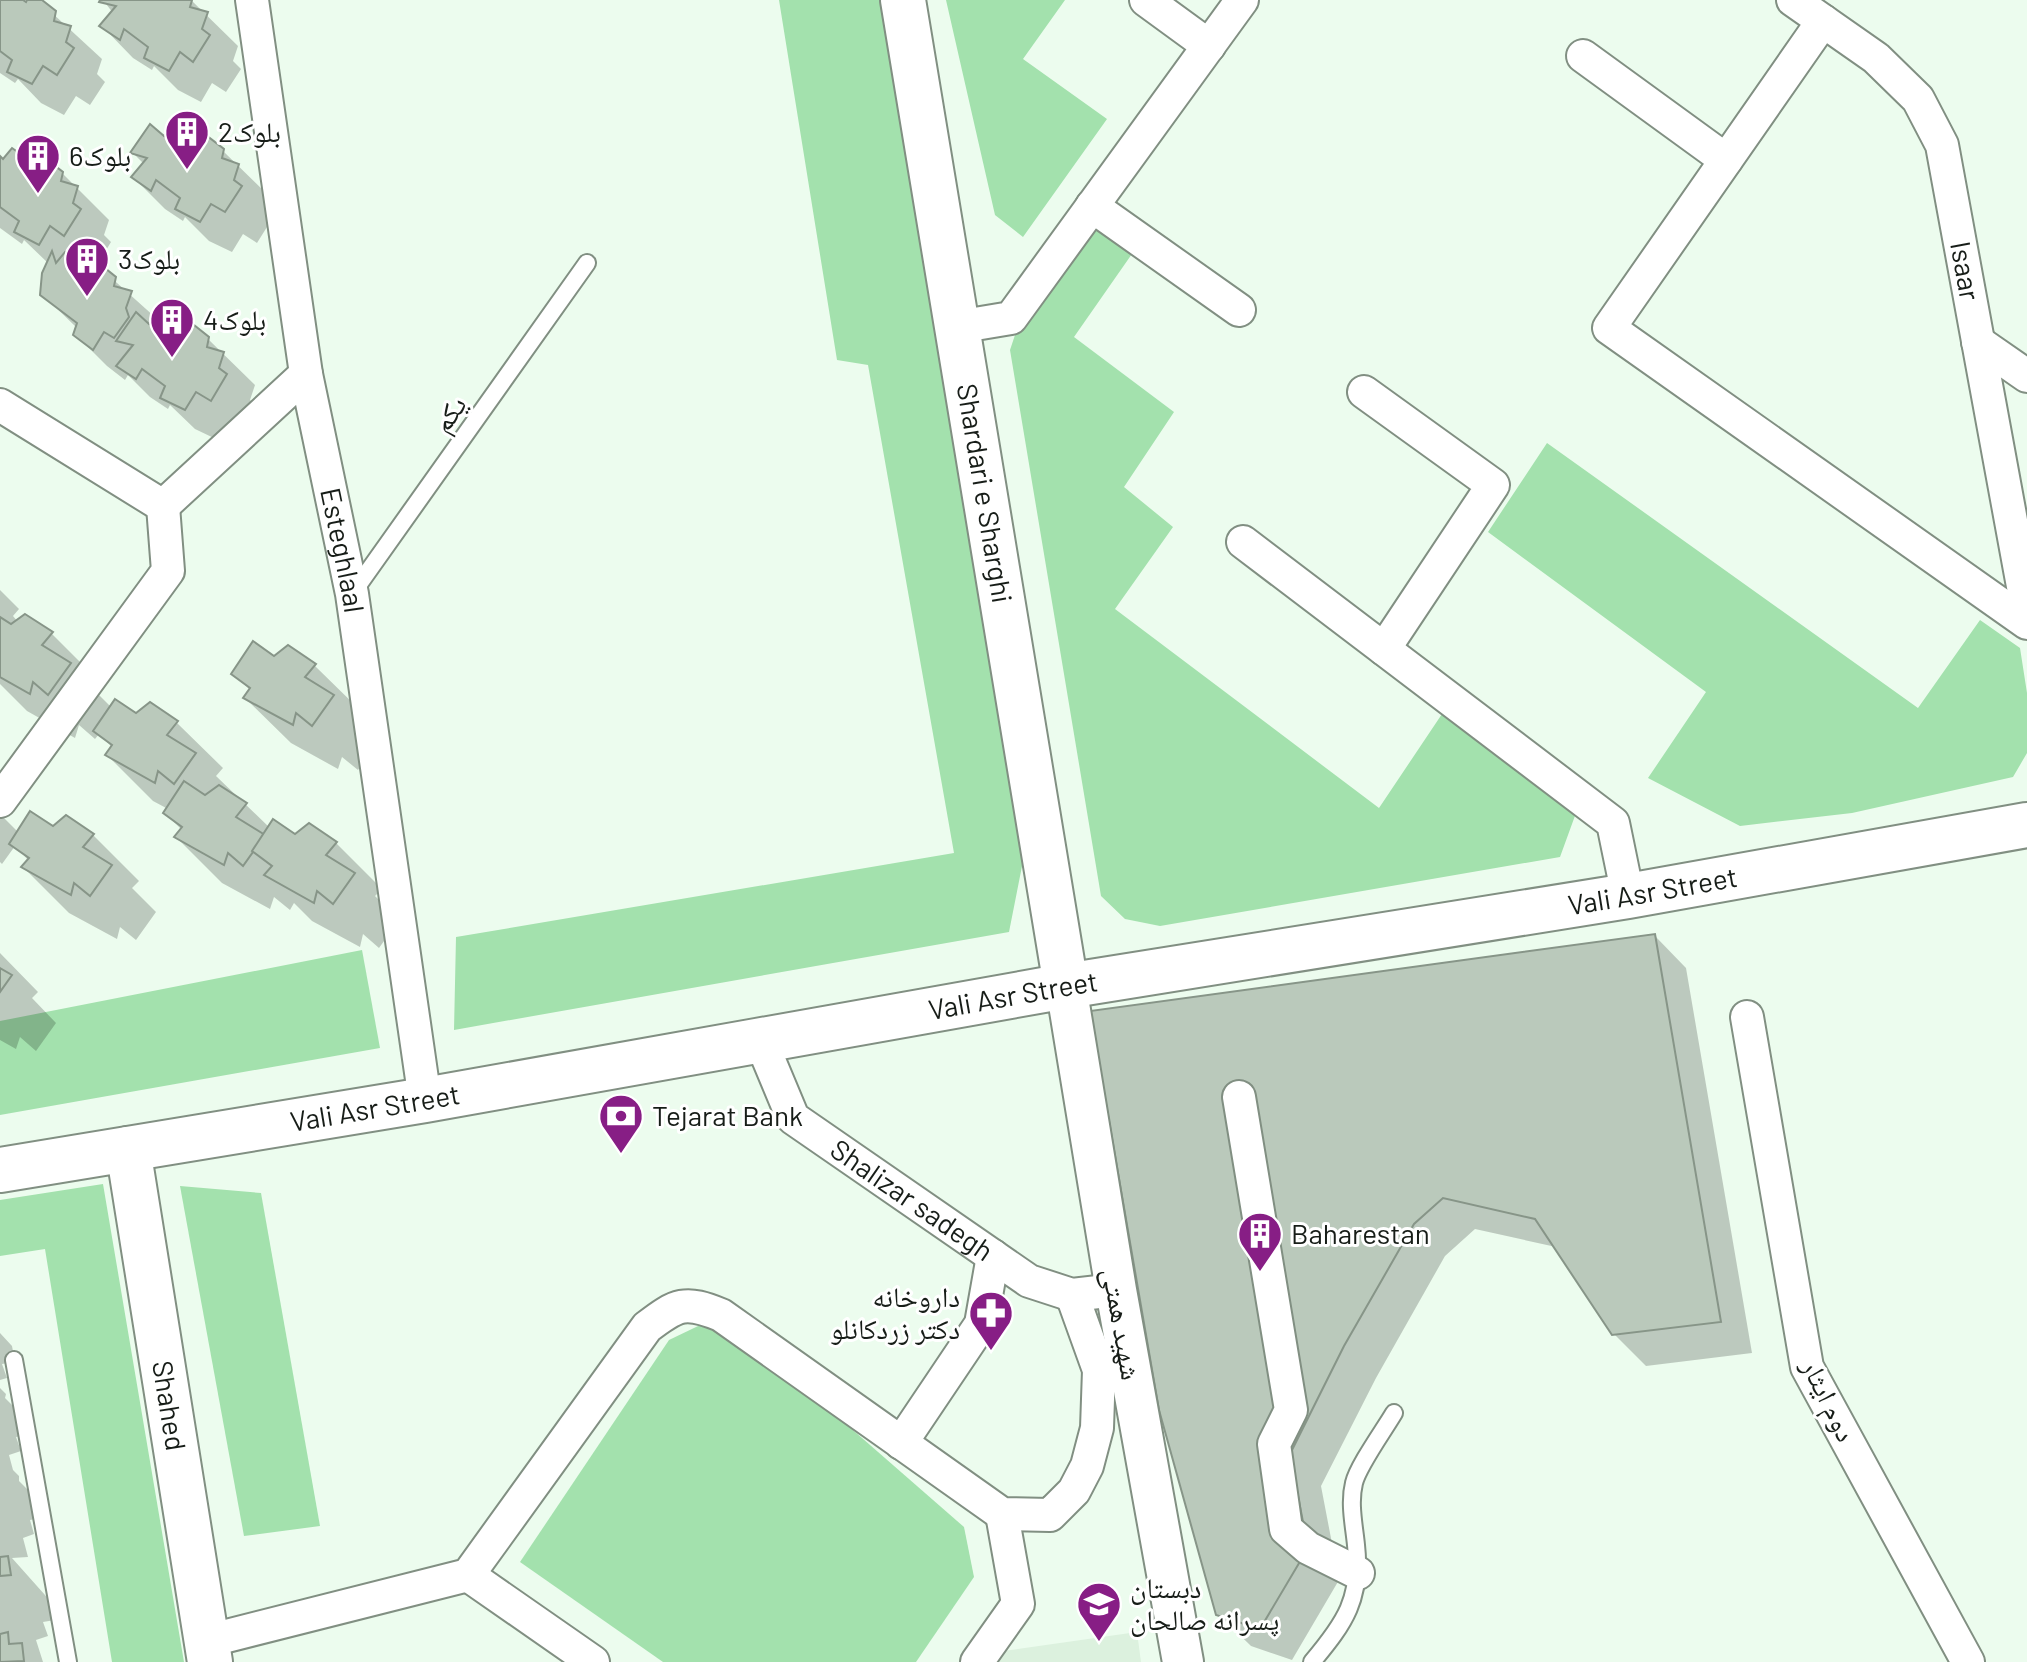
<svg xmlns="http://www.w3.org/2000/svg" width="2027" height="1662" viewBox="0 0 2027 1662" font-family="Barlow,'Noto Naskh Arabic',sans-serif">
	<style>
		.built { fill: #dcf1de }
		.green { fill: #a3e1ad }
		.shadow { fill: #0003; fill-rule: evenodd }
		.building { fill: #bac9bb; stroke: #879588; stroke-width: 2 }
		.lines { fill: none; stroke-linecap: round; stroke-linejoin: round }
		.service-casing { stroke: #818f82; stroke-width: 20 }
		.minor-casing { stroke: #818f82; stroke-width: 36 }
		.tertiary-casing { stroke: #818f82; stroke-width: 44 }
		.secondary-casing { stroke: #818f82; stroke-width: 48 }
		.service { stroke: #fff; stroke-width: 16 }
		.minor { stroke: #fff; stroke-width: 32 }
		.tertiary { stroke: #fff; stroke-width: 40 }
		.secondary { stroke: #fff; stroke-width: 44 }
		.labels { text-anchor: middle; stroke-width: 6; stroke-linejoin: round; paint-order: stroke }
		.poi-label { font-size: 28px; fill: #171d18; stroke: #fff; text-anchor: start }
		.street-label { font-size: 28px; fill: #171d18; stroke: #fff }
	</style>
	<rect width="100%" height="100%" fill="#ecfcee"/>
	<!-- built -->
	<path class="built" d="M1137,1632l4,30h-164l5,-8z"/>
	<!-- green -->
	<g class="green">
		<path d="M779,0h108l139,846 -17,86 -555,98 2,-93 498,-84 -86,-488 -31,-5z"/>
		<path d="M946,0h119l-42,59 84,60 -84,118 -28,-22z"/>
		<path d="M1097,221l37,30 -60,86 100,75 -50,75 49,40 -58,82 264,199 65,-97 132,102 -16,44 -400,69 -35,-7 -24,-23 -91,-546 7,-21z"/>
		<path d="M1547,443l371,265 62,-88 40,28 7,45v60l-14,24 -161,36 -112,13 -92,-48 58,-86 -218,-160z"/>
		<path d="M362,950l18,98 -380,67v-94z"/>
		<path d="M103,1184l81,478h-72l-67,-413 -45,7v-56z"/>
		<path d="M180,1186l81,7 59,333 -76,10z"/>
		<path d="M721,1315l243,212 10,50 -58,85h-253l-143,-100 149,-222z"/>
	</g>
	<!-- shadow -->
	<g class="shadow">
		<path d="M0,0h19l8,6 2,-6h9l64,59 -5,15 8,8 -15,23 -14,-9 -12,19 -23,-12 -23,-24 -3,4 -15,-10z"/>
		<path d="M103,0h88l47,46 -5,15 8,8 -15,23 -14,-9 -11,19 -23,-12 -24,-24 -2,4 -19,-12 -31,-32 11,-13z"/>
		<path d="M164,138l59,13 47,46 -5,15 7,7 -15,24 -14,-9 -11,18 -23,-11 -24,-24 -2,4 -18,-12 -32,-32 11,-13 -11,-11z"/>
		<path d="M0,159l62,14 47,47 -5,15 7,7 -14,23 59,53 24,14 28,7 47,46 -5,15 8,8 -15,23 -14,-9 -11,18 -23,-11 -25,-24 -2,4 -18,-12 -22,-22 -3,5 -18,-14 -32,-32 2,-6 -35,-34 7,-30 -25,-24 -2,4 -22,-16zM83,257l8,5 -3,9 -10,-7z"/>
		<path d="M0,590l19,19 -6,7 5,6 7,-6 27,18 45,45 -6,8 20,20 25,9 14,-11 27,18 46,45 -7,8 54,52 26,8 13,-11 27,18 46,46 -7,7 24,24 -20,28 -16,-14 -3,13 -48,-26 -18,-18 -4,7 -16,-13 -4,12 -48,-26 -46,-46 6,-7 -17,-17 3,-4 -15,-8 -46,-46 6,-7 -14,-14 -4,5 -16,-14 -4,13 -48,-27 -27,-27z"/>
		<path d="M288,648l27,18 46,45 17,32 -20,27 -16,-13 -4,12 -47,-26 -46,-45 6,-7 -17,-17 40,-15z"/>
		<path d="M0,814l19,19 34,-5 40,7 46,46 -7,7 24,24 -20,28 -16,-13 -3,12 -48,-26 -46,-46 6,-6 -14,-15 -13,18 -2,-2z"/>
		<path d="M1655,936l31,32 66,385 -106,13 -32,-32 -58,-87 -81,-18 -30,27 -69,122 -55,108 18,94 -47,80 -41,-14 -33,-32 -57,-204z"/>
		<path d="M0,953l38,39 -6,6 24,25 -20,28 -16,-14 -4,12 -16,-9z"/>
		<path d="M0,1333l12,13 3,16 -13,2 5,14 -7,2z"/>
		<path d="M0,1388l6,6 -1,4 21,21 2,16 -12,2 5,14 -12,4 4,15 6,6v5l21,21 2,16 -12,2 4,14 -11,4 5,19 -16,1 41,46 2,16 -12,2 5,14 -12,4 7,22h-43z"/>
	</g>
	<!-- building -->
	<g class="building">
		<path d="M0,0h23l3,2 1,-2h15l14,11 -2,10 17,5 -5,16 8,6 -17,27 -14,-9 -11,18 -25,-12 5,-12 -12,-9z"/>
		<path d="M100,0h92l-2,7 18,5 -6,17 8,6 -17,27 -13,-10 -11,19 -25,-13 4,-11 -24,-18 -4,11 -21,-14 17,-20 -17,-4z"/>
		<path d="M150,124l14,12 9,-11 21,15 4,-11 26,20 -2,9 17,6 -5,16 8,6 -17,26 -14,-8 -11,18 -25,-13 5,-11 -24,-18 -5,11 -20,-14 16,-19 -17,-5z"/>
		<path d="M12,148l21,15 4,-11 26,20 -2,9 17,5 -5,17 8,6 -17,27 -14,-10 -11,19 -25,-13 5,-11 -19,-14v-51l3,3z"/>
		<path d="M52,251l4,12 9,-11 22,16 4,-11 25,20 -2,9 18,5 -6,17 3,9 -15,21 -10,-6 -11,18 -20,-15 4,-12 -37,-28 2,-22z"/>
		<path d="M136,312l13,12 9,-11 21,15 5,-11 25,20 -2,10 17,5 -5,16 8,6 -16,27 -15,-9 -11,18 -25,-12 5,-12 -23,-17 -6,10 -20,-13 17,-21 -17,-4z"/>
		<path d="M25,614l28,18 -11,13 29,18 -23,32 -15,-13 -3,12 -30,-17v-60l11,7z"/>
		<path d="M253,641l21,15 14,-11 28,19 -11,13 29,18 -22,31 -16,-13 -3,12 -50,-27 7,-10 -19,-14z"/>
		<path d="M115,699l21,14 14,-11 28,19 -11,14 29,18 -22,31 -16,-13 -3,12 -50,-28 7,-10 -19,-14z"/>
		<path d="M184,781l21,14 14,-10 28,18 -11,14 29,18 -22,31 -15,-13 -4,12 -50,-28 8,-10 -19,-14z"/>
		<path d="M30,811l23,15 13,-11 28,19 -11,13 29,18 -22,31 -16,-13 -3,12 -50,-28 8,-9 -20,-14z"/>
		<path d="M273,819l22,15 14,-11 28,19 -11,13 29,18 -22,31 -16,-13 -3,12 -50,-28 8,-9 -20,-15z"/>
		<path d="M1655,934l66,388 -109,13 -77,-116 -92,-21 -29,26 -70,122 -54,108 18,94 -48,81 -44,-14 -57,-205 -69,-399z"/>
		<path d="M0,968l12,7 -12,17z"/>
		<path d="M8,1556l3,19 -11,1v-19z"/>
		<path d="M8,1632l1,12 13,-1 2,18 -24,1v-28z"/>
	</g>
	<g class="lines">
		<!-- service casing -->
		<g class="service-casing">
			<g id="service">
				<path d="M352,594l235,-331"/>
				<path d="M14,1360l54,302"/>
				<path d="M1312,1662c33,-39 50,-64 44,-117 -2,-20 -7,-42 -2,-62 4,-17 30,-53 40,-70"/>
			</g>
		</g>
		<!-- minor casing -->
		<g class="minor-casing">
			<g id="minor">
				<path id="s1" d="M252,0l54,374 46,220 73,506"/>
				<path d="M1146,0l63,46"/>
				<path id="s2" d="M1793,0l83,58 42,41 24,46 85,463"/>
				<path d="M1823,21l-214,307 418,295"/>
				<path d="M1583,56l143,104"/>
				<path d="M1092,206l147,104"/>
				<path d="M957,327l54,-9 231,-318"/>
				<path d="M1978,342l49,34"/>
				<path d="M1364,392l129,93 -109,164"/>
				<path d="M0,405l163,101 143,-132"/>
				<path d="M1243,542l370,281 15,73"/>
				<path d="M0,801l168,-230 -5,-65"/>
				<path d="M1747,1017l60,350 161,295"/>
				<path id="s3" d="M760,1039l33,79 236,163 43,14 44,-5"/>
				<path d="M1239,1097l52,313 -17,34 12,85 22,19 50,25"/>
				<path d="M901,1443l80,-119 12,-68"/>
				<path d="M468,1575l125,87"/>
				<path d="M207,1641l261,-66 179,-248c30,-23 38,-27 74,-12l281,199 48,1 24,-24 13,-25 10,-38 2,-58 -27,-75"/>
				<path d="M977,1662l41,-58 -16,-90"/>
			</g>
		</g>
		<!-- tertiary casing -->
		<g class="tertiary-casing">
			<path id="tertiary" d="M1066,986l50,304 67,372"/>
		</g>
		<!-- secondary casing -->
		<g class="secondary-casing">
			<g id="secondary">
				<path id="s4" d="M903,0l163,986"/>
				<path id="s5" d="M128,1149l82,513"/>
				<path id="s6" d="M0,1170l425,-70 641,-114 562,-90 399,-71"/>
			</g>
		</g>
		<!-- service -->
		<use href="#service" class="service"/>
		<!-- minor -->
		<use href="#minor" class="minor"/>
		<!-- tertiary -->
		<use href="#tertiary" class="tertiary"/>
		<!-- secondary -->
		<use href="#secondary" class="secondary"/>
	</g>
	<!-- icons -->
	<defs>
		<g id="building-pin" transform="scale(2.3)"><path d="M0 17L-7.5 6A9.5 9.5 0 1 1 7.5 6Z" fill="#871e85" stroke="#fff"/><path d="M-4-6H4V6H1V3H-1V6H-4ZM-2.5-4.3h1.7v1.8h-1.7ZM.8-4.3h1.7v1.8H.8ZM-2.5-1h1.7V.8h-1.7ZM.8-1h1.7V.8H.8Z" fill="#fff"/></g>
		<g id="bank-pin" transform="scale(2.3)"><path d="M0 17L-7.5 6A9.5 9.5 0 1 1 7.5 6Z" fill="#871e85" stroke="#fff"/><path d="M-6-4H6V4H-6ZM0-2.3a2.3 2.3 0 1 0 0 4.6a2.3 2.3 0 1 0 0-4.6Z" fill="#fff"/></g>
		<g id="pharmacy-pin" transform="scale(2.3)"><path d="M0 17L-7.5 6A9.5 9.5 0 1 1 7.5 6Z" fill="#871e85" stroke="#fff"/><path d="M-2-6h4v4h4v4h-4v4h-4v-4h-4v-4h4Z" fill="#fff"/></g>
		<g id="school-pin" transform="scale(2.3)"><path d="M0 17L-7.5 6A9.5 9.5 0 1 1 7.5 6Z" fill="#871e85" stroke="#fff"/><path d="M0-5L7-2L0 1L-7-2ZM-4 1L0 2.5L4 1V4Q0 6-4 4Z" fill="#fff"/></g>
	</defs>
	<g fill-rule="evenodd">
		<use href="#building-pin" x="187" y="132"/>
		<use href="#building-pin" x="38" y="156"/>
		<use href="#building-pin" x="87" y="259"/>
		<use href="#building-pin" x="172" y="320"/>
		<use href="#bank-pin" x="621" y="1116"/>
		<use href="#building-pin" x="1260" y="1234"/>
		<use href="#pharmacy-pin" x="991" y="1313"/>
		<use href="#school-pin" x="1099" y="1604"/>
	</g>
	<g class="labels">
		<!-- poi labels -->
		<g class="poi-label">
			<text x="218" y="142">بلوک2</text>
			<text x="69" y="166">بلوک6</text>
			<text x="118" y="269">بلوک3</text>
			<text x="203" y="330">بلوک4</text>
			<text x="652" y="1126">Tejarat Bank</text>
			<text x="1291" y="1244">Baharestan</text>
			<text x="960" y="1307" text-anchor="end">داروخانه<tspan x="960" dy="32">دکتر زردکانلو</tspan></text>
			<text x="1130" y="1598">دبستان<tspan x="1130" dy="32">پسرانه صالحان</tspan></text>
		</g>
		<!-- street labels -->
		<g class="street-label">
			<text dy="10" stroke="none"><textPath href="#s2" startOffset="340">Isaar</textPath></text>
			<text transform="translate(449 414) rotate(-55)" y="10">یکم</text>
			<text dy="10" stroke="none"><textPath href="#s4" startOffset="500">Shardari e Sharghi</textPath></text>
			<text dy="10" stroke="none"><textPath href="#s1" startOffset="558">Esteghlaal</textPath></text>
			<text dy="10" stroke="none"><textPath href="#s6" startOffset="1676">Vali Asr Street</textPath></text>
			<text dy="10" stroke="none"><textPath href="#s6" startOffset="1028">Vali Asr Street</textPath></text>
			<text dy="10" stroke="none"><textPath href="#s6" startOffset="380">Vali Asr Street</textPath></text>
			<text dy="10" stroke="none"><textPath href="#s3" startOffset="230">Shalizar sadegh</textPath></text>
			<text transform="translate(1122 1324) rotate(80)" y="10">شهید همتی</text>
			<text transform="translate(1829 1400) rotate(64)" y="10">دوم ایثار</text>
			<text dy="10" stroke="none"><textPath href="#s5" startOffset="260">Shahed</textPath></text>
		</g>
	</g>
</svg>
